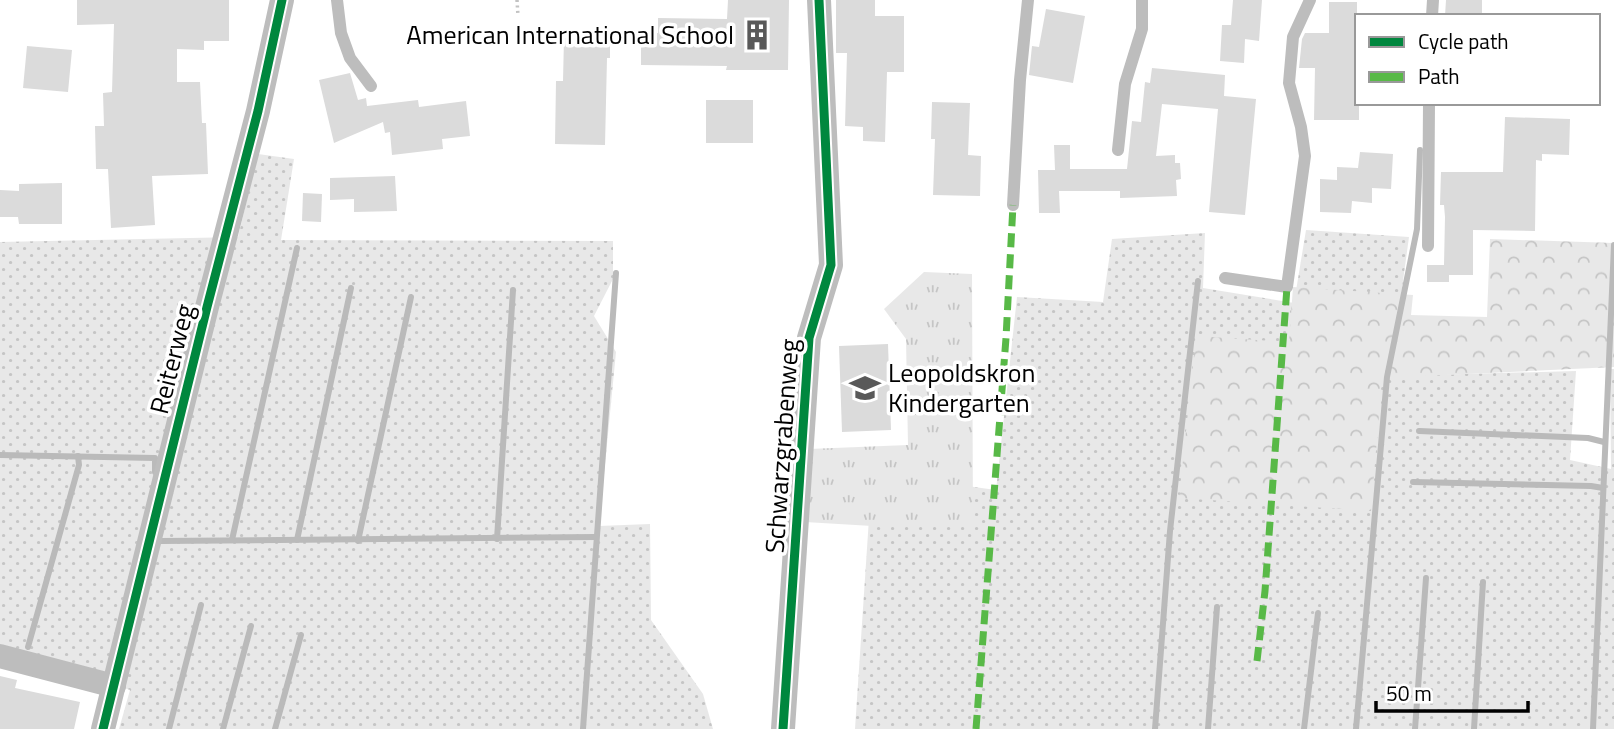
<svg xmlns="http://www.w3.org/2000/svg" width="1614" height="729" viewBox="0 0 1614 729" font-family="'Titillium Web',sans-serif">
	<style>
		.grass { fill: url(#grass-dots) }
		.forest { fill: url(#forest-crowns) }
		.park { fill: url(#park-tufts) }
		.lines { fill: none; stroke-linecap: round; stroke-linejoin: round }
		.stream { stroke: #bababa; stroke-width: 6 }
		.building { fill: #dbdbdb }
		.path { stroke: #c2c2c2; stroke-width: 3.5; stroke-dasharray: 2 3.5; stroke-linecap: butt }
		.lane { stroke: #bdbdbd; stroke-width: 12 }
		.street { stroke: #bdbdbd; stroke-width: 24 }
		.quiet { stroke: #58b947; stroke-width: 7; stroke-dasharray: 14 7; stroke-linecap: butt }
		.cycleway-casing { stroke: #fff; stroke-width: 13 }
		.cycleway { stroke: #00873e; stroke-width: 9 }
		.labels { text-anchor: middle; stroke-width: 7; stroke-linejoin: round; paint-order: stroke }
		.poi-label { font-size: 26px; fill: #000; stroke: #fff; text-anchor: end }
		.street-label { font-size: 26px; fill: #000; stroke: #fff }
	</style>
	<defs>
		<pattern id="grass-dots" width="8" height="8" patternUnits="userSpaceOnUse" patternTransform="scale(1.75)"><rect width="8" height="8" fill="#e8e8e8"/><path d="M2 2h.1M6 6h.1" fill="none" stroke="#c5c5c5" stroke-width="1.8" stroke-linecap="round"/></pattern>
		<pattern id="forest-crowns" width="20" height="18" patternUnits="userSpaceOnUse" patternTransform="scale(1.75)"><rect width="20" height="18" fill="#e8e8e8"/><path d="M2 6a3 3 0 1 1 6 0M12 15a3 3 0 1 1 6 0" fill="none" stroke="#c5c5c5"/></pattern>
		<pattern id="park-tufts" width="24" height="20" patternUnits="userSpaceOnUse" patternTransform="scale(1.75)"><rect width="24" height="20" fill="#e8e8e8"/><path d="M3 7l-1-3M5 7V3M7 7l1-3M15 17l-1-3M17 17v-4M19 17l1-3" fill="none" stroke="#c5c5c5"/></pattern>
	</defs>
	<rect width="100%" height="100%" fill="#fff"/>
	<!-- grass -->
	<g class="grass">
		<path d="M258,154l36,5 -13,81 332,1v38l-19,37 22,36 -17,174 51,-2 1,96 52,74 10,35h-594l11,-39 -130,-44v-404l238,-5z"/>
		<path d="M1306,230l103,7 -19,139 186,-5 -6,89 41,9 -1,-100h4v360h-759l17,-256 124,17 21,-193 86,5 9,-63 93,-6 -2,55 91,15z"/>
	</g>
	<!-- forest -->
	<path class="forest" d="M1490,239l124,4v124l-232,11 -11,133 -192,-13 17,-162 93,6 4,-55 120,8 -2,20 76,2z"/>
	<!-- park -->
	<path class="park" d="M924,272l48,2 1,249 -84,4 -84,-5 4,-73 99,-4 -2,-106 -22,-30z"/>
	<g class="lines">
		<!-- stream -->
		<g class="stream">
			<path d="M1419,431l169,7 16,4"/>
			<path d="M0,455l155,3v14"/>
			<path d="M1413,482l178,4 12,2"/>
			<path d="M497,539l16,-249"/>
			<path d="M232,540l65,-292"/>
			<path d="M297,540l54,-252"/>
			<path d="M161,541l435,-4"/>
			<path d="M358,541l53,-244"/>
			<path d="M28,647l51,-182 -1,-9"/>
			<path d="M169,729l32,-124"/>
			<path d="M223,729l28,-103"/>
			<path d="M275,729l26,-94"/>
			<path d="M583,729l33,-456"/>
			<path d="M1155,729l15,-198 28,-250"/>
			<path d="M1208,729l9,-122"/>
			<path d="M1304,729l14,-116"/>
			<path d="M1356,729l31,-352 30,-148 3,-79"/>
			<path d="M1415,729l11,-151"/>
			<path d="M1474,729l9,-147"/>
			<path d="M1593,729l21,-484"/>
		</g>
	</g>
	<!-- building -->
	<g class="building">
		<path d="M77,0h152v41h-25v9l-27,-1v33h23l2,41h4l2,51 -56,2 3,49 -44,3 -3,-59h-12l-1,-43h9l-1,-33 9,-1 2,-68 -37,1z"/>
		<path d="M728,0h61l-1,70h-62l1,-4 -86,-1v-33l17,1v-15l69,1z"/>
		<path d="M836,0h39v16h29v56h-17l-2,70 -22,-1v-14l-18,-1 2,-73h-11z"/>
		<path d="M1233,0h29l-3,41 -14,-2 -1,24 -24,-2 2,-36h9z"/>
		<path d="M1446,0h36v16h-37z"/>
		<path d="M1329,2h28v101h2v17h-45l1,-52h-16l3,-29 3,-6h24z"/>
		<path d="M1046,9l39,7 -12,67 -44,-8 3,-29 7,1z"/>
		<path d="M564,38l46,1v19h-3l-2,87 -50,-1 1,-63h7z"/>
		<path d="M27,46l45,4 -4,42 -45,-4z"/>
		<path d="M1152,68l73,7 -1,21 32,3 -11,116 -36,-3 9,-103 -56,-5 -6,52 19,-1v8h5l1,16 -5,1 1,16 -57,2v-7h-61l1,22h-21l-1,-43h17l-1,-25h16v24h57l5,-48 9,1 4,-40 5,1z"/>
		<path d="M350,73l8,27 8,-2 1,8 51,-6 1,7 47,-6 4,35 -28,3 1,10 -51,6 -2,-23 -5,1 -2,-11 -49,21 -15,-63z"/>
		<rect x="706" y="100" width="47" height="43"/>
		<path d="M932,102l38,1 -2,52 13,1 -1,40 -47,-1 2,-56h-4z"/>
		<path d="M1505,117l65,2 -1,36 -27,-1v7l-6,-1 -1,71 -62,-1v45h-24v7h-22v-17h17l1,-48 -1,-12h-4l1,-33h62z"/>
		<path d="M1360,152l33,2 -2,35 -19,-1v15l-20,-2 -1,12 -31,-1v-33l17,1v-13l21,1z"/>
		<path d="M395,176l2,35 -43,1v-13l-24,1v-22z"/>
		<path d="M62,183v41h-43l-1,-7h-18v-27l19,1v-7z"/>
		<path d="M303,193l19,1 -1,28 -19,-1z"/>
		<path d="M888,344l3,86 -49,2 -3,-86z"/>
		<path d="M0,676l17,4 -2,8 65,14 -6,27h-74z"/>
	</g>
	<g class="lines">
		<!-- path -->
		<path class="path" d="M517,0l1,16"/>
		<!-- lane -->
		<g class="lane">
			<path d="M337,0l4,33 9,25 21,28"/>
			<path d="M1432,16l1,-16"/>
			<path d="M1118,150l7,-66 17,-55v-29"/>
			<path d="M1013,205l7,-125 8,-80"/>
			<path d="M1428,246l1,-143"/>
			<path d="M1225,278l62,9 18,-131 -4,-29 -12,-44 4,-46 17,-37"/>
		</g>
		<!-- street -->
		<g class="street">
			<path d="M0,656l114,30"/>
			<path d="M103,729l104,-422 51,-196 24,-111"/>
			<path d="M783,729l26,-391 22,-73 -12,-265"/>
		</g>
		<!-- quiet -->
		<g class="quiet">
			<path d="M1257,661l8,-70 22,-304"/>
			<path d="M976,729l30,-391 7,-133"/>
		</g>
		<!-- cycleway casing -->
		<g class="cycleway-casing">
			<g id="cycleway">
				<path d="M103,729l104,-422 51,-196 24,-111"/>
				<path d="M783,729l26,-391 22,-73 -12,-265"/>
			</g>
		</g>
		<!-- cycleway -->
		<use href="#cycleway" class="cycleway"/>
	</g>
	<!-- icons -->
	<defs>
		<g id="building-bare" transform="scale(2.415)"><path d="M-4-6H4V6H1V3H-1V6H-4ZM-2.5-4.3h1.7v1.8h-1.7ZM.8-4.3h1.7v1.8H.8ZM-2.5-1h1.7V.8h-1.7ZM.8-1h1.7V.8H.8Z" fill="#595959" stroke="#fff" stroke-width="2.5" paint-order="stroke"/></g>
		<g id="school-bare" transform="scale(2.415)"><path d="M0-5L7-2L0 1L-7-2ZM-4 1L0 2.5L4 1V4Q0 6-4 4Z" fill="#595959" stroke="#fff" stroke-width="2.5" paint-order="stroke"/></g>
	</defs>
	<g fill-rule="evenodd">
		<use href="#building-bare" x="757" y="35"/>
		<use href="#school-bare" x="865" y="388"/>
	</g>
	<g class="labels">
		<!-- poi labels -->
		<g class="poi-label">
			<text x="734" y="44">American International School</text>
			<text x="888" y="382" text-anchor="start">Leopoldskron<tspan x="888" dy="30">Kindergarten</tspan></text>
		</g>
		<!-- street labels -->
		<g class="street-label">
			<text transform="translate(172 359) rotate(-76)" y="9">Reiterweg</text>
			<text transform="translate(782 446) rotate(-86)" y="9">Schwarzgrabenweg</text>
		</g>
	</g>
	<!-- legend -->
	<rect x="1355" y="14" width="245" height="91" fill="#ffffff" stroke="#999999" stroke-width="2"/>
	<rect x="1369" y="37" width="35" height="10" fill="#00873e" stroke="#999999" stroke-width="2"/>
	<text x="1418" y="49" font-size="21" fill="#000000">Cycle path</text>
	<rect x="1369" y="72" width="35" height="10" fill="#58b947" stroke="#999999" stroke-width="2"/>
	<text x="1418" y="84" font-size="21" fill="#000000">Path</text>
	<!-- scale -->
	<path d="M1376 701v10h152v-10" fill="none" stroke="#000000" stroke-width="3.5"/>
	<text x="1386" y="701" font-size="21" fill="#000000" stroke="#ffffff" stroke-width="5" paint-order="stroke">50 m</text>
</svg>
